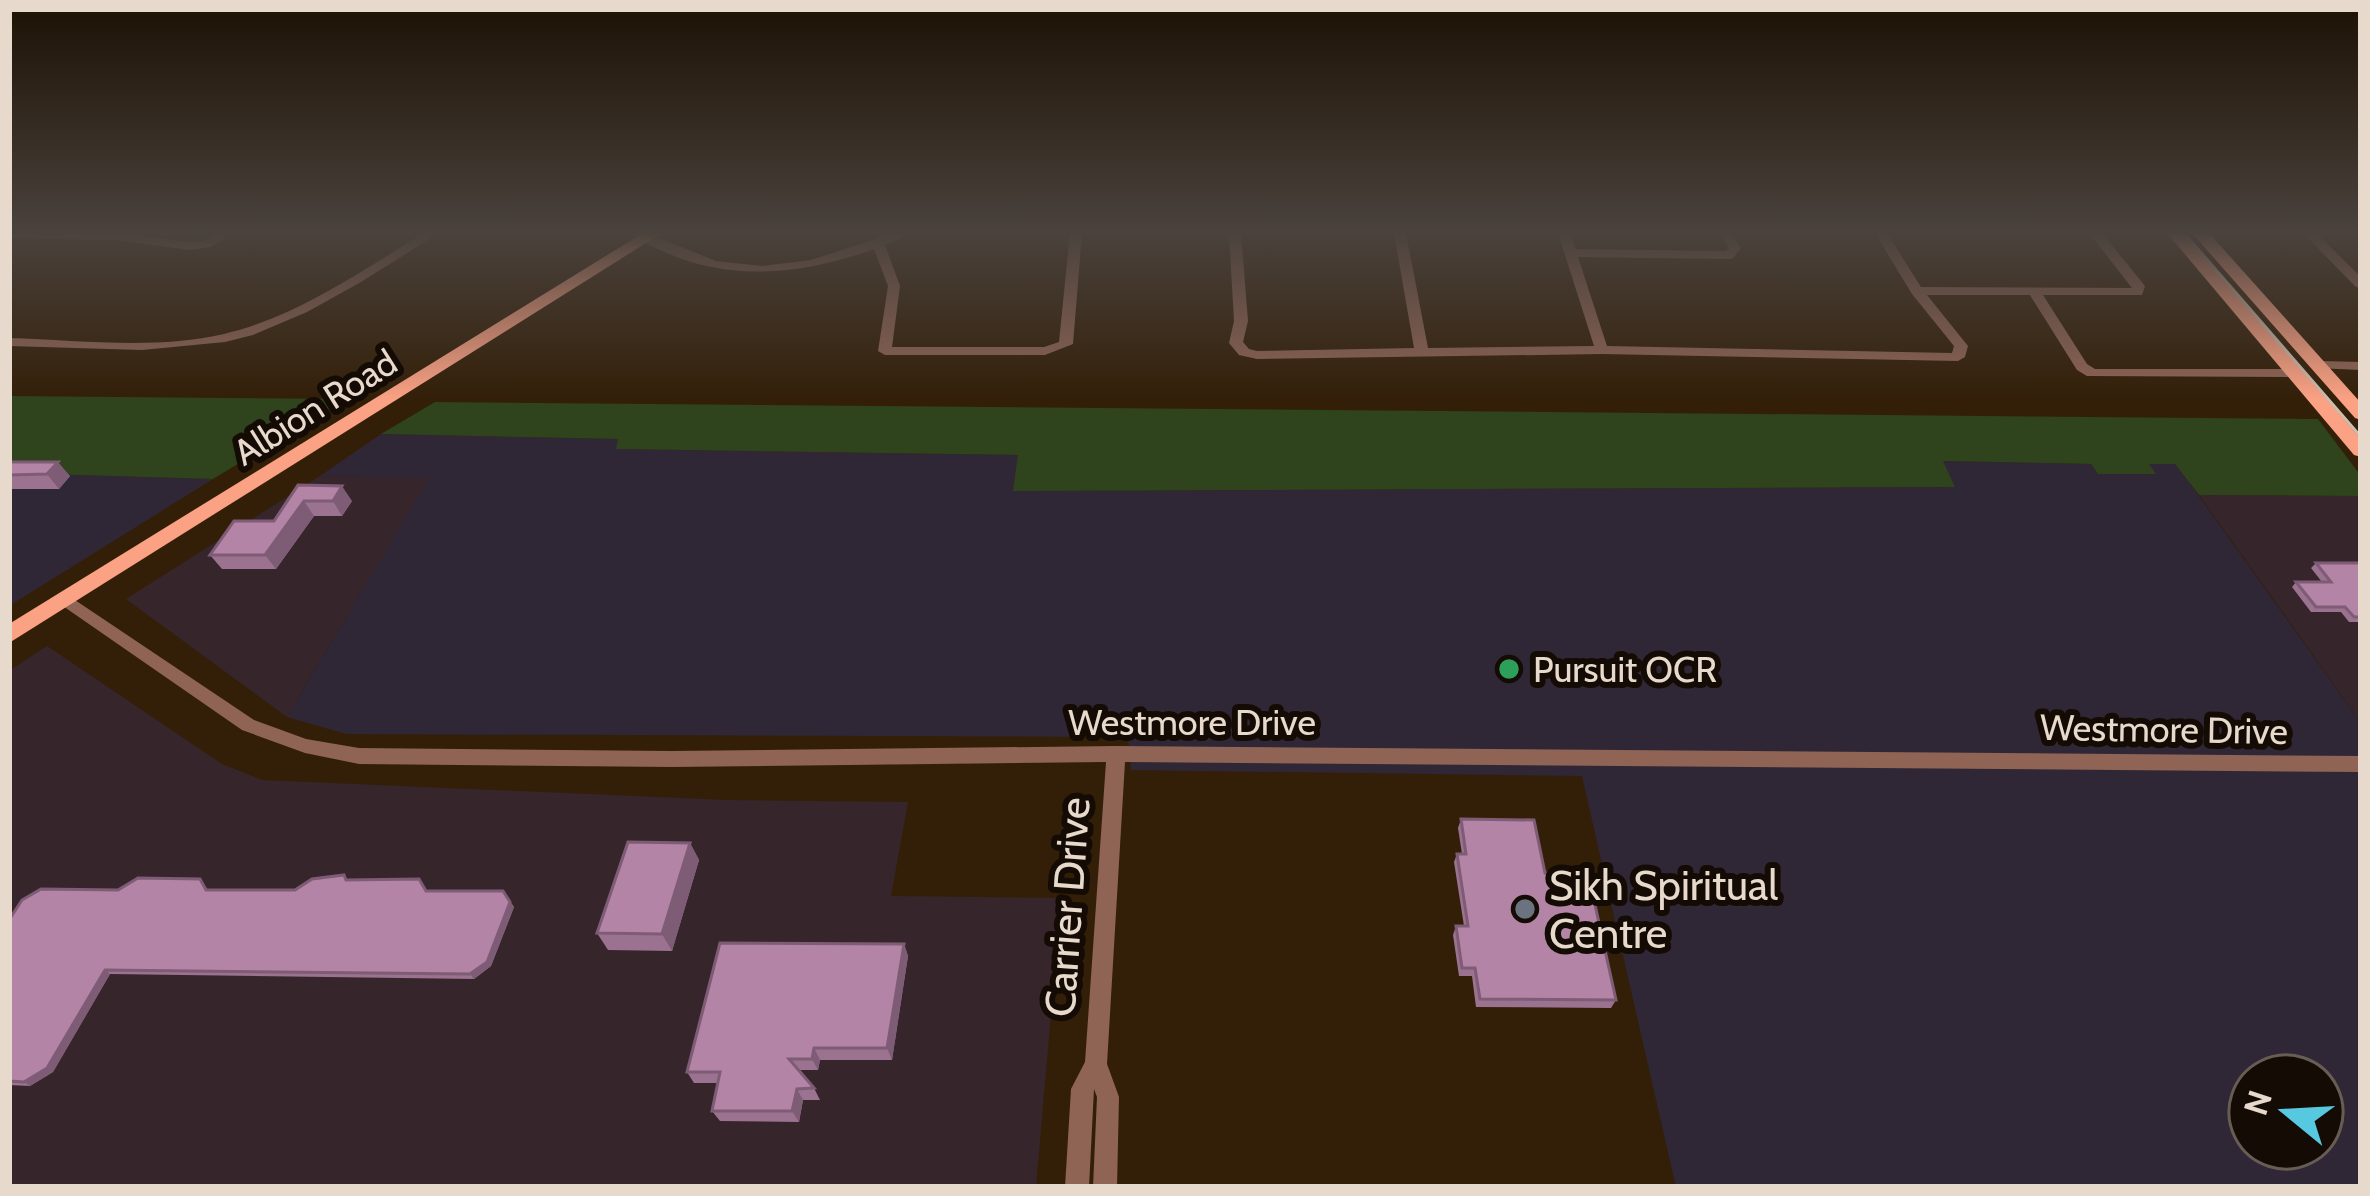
<svg xmlns="http://www.w3.org/2000/svg" width="2370" height="1196" viewBox="0 0 2370 1196" font-family="Cabin,sans-serif">
	<style>
		.commercial { fill: #37252c }
		.industrial { fill: #302736; fill-rule: evenodd }
		.green { fill: #2f431d }
		.lines { fill: none; stroke-linecap: round; stroke-linejoin: round }
		.minor { fill: #8f6455; fill-rule: evenodd }
		.major { fill: #fca284; fill-rule: evenodd }
		.tram { stroke: #cdbeb0; stroke-width: 3 }
		.wall { fill: #9b7290 }
		.shaded-wall { fill: #7e5c75 }
		.building { fill: #b484a7; stroke: #7e5c75; stroke-width: 3 }
		.leisure-dot { fill: #2e9e5b; stroke: #140b04; stroke-width: 4.5 }
		.worship-dot { fill: #6b7280; stroke: #140b04; stroke-width: 4.5 }
		.labels { text-anchor: middle; stroke-width: 12; stroke-linejoin: round; paint-order: stroke }
		.street-label { font-size: 36px; fill: #e7d9cc; stroke: #140b04 }
		.poi-label { font-size: 36px; fill: #e7d9cc; stroke: #140b04; text-anchor: start }
		.near-poi-label { font-size: 42px; fill: #e7d9cc; stroke: #140b04; text-anchor: start }
		.near-street-label { font-size: 42px; fill: #e7d9cc; stroke: #140b04 }
	</style>
	<rect width="100%" height="100%" fill="#331f08"/>
	<!-- commercial -->
	<g class="commercial">
		<path d="M320,476l110,1 -143,240 -161,-118z"/>
		<path d="M2199,495l162,1v227l-57,-81z"/>
		<path d="M47,646l175,118 40,16 466,20 180,2 -17,94 170,2 -25,289h-1027v-516z"/>
	</g>
	<!-- industrial -->
	<g class="industrial">
		<path d="M381,434l238,5 -1,10 401,6 -5,36 939,-4 -12,-26 150,3 7,10h57l-7,-10h28l185,259v464h-685l-94,-411 -451,-6 -3,-33 -782,-3 -59,-17 142,-239 -109,-2zM2250,1076h72v72h-72z"/>
		<path d="M9,473l204,6 -204,127z"/>
	</g>
	<!-- green -->
	<g class="green">
		<path d="M9,396l336,3 -132,80 -204,-6z"/>
		<path d="M435,402l1883,17 43,57v20l-162,-1 -24,-31h-26l7,10h-58l-7,-10 -148,-3 12,26 -942,4 5,-36 -402,-6 2,-10 -237,-5z"/>
	</g>
	<g class="lines">
		<!-- minor -->
		<g class="minor">
			<path d="M9,233h115l65,9 15,-1 13,-8h15l-21,14 -22,3 -72,-10 -108,-2z"/>
			<path d="M424,233h15l-78,49 -54,30 -54,23 -28,7 -83,8 -133,-4v-8c70,2 146,12 215,-4 73,-17 137,-63 200,-101z"/>
			<path d="M630,233h17l69,28 46,5 49,-6 82,-27h18l-26,12 15,41 -8,61h152l15,-5 11,-109h12l-9,111 -28,11h-160l-7,-4 10,-65 -14,-37c-83,30 -167,35 -244,-16z"/>
			<path d="M1229,233h12l7,88 -5,21 6,7 8,2 157,-3 -20,-115h12l22,115 166,-2 -36,-113h12l6,16 150,2 3,-3 -10,-15h12l10,15 -8,10 -4,1 -151,-2 29,89 345,7 2,-7 -42,-52 -37,-61h12l34,54 211,1 -43,-55h13l43,53 -3,9h-99l44,69 8,5h202l7,4 -7,4 -210,-1 -10,-6 -47,-75h-103l41,51 -3,11 -7,4 -356,-7 -345,5 -18,-4 -10,-12 5,-22z"/>
			<path d="M2303,233h13l45,44v11l-5,-1z"/>
			<path d="M2320,361l41,1v8l-46,-2 -2,-3z"/>
			<path d="M66,594l188,126 52,19 53,9 313,3 444,-5 1245,10v16l-1236,-10 -18,302 12,33 -2,90h-24l4,-90 -3,-8 -5,98h-24l6,-98 14,-27 21,-300 -434,5 -313,-3 -54,-11 -63,-23 -182,-126 -2,-4z"/>
		</g>
		<!-- major -->
		<g class="major">
			<path d="M643,233h19l-653,410v-19z"/>
			<path d="M2167,233h17l177,206v18l-7,-2z"/>
			<path d="M2192,233h17l152,170v17l-6,-2z"/>
		</g>
		<!-- tram -->
		<path class="tram" d="M2184,233l177,204"/>
	</g>
	<!-- wall -->
	<g class="wall">
		<path d="M9,462l61,14 -11,13h-50z"/>
		<path d="M298,485l54,16 -10,15h-28l-38,53h-54l-12,-14 64,-34z"/>
		<path d="M2316,563h45v59h-12l-8,-10h-30l-19,-25 4,-5h26l-11,-14z"/>
		<path d="M1461,819l84,54 71,127 -5,8 -135,-1 -4,-31h-13l-6,-41 3,-9h8l-10,-64 3,-8h5l-4,-26z"/>
		<path d="M690,843l9,17 -27,91 -64,-1 -11,-17z"/>
		<path d="M200,879l8,11h87l51,-10 81,11h76l11,16 -23,59 -17,13 -364,-5 -57,98 -23,14 -21,-1v-165l109,-30z"/>
		<path d="M904,944l4,12 -16,104h-72l-2,10h-19l15,18 6,12h-17l-4,22 -79,-1 -8,-10 6,-28h-24l-7,-11z"/>
	</g>
	<!-- shaded-wall -->
	<g class="shaded-wall">
		<path d="M58,462l12,14 -11,13 -12,-15z"/>
		<path d="M342,486l10,15 -10,15 -9,-15z"/>
		<path d="M304,501l10,15 -38,53 -11,-14z"/>
		<path d="M690,843l9,17 -27,91 -10,-17z"/>
		<path d="M510,902l4,5 -23,59 -17,13 -4,-5z"/>
		<path d="M904,944l4,12 -16,104 -5,-12z"/>
		<path d="M105,970l5,4 -57,98 -23,14 -6,-4z"/>
		<path d="M814,1048l6,12 -2,10 -6,-11z"/>
		<path d="M797,1089l6,11 -4,22 -7,-11z"/>
	</g>
	<!-- building -->
	<g class="building">
		<path d="M9,462h49l-11,12 -38,1z"/>
		<path d="M298,485l44,1 -9,15h-29l-39,54h-55l24,-34h40z"/>
		<path d="M2316,563h45v54h-7l-9,-10h-29l-20,-25h35z"/>
		<path d="M1461,819l73,1 11,53h43l28,127 -136,-1 -5,-31h-13l-6,-42h12l-11,-72h9z"/>
		<path d="M628,842l62,1 -28,91 -65,-1z"/>
		<path d="M344,875l2,5 73,-1 7,12h77l7,11 -23,60 -17,12 -365,-4 -58,98 -23,14 -15,-1v-161l13,-20 19,-11 77,1 20,-12 62,1 6,11h89l17,-11z"/>
		<path d="M720,943l184,1 -17,104h-73l-2,11h-23l25,29 -17,1 -5,22h-80l8,-39h-33z"/>
	</g>
	<!-- sky -->
	<linearGradient id="sky" x2="0" y2="1"><stop stop-color="#1c1104"/><stop offset="0.58" stop-color="#4a423d"/><stop offset="1" stop-color="#4a423d" stop-opacity="0"/></linearGradient>
	<rect width="2370" height="401" fill="url(#sky)"/>
	<!-- markers -->
	<circle class="leisure-dot" cx="1509" cy="669" r="12"/>
	<circle class="worship-dot" cx="1525" cy="909" r="12"/>
	<g class="labels">
		<!-- street labels -->
		<g class="street-label">
			<text transform="translate(315 407) rotate(-32)" y="13">Albion Road</text>
			<text x="1192" y="735">Westmore Drive</text>
			<text transform="translate(2164 729) rotate(1)" y="13">Westmore Drive</text>
		</g>
		<!-- poi labels -->
		<g class="poi-label">
			<text x="1533" y="682">Pursuit OCR</text>
		</g>
		<!-- near-poi labels -->
		<g class="near-poi-label">
			<text x="1549" y="900">Sikh Spiritual<tspan x="1549" dy="48">Centre</tspan></text>
		</g>
		<!-- near-street labels -->
		<g class="near-street-label">
			<text transform="translate(1067 907) rotate(-86)" y="15">Carrier Drive</text>
		</g>
	</g>
	<!-- border -->
	<rect width="2370" height="1196" fill="none" stroke="#e7d9cc" stroke-width="24"/>
	<!-- north arrow -->
	<g transform="translate(2286 1112) rotate(288)"><circle r="57" fill="#140b04" stroke="#685d54" stroke-width="3"/>
	<path d="M0-9L21 45L0 30L-21 45Z" fill="#56c9e1"/>
	<text y="-18" font-size="33" font-weight="bold" text-anchor="middle" fill="#e7d9cc">N</text>
	</g>
</svg>
